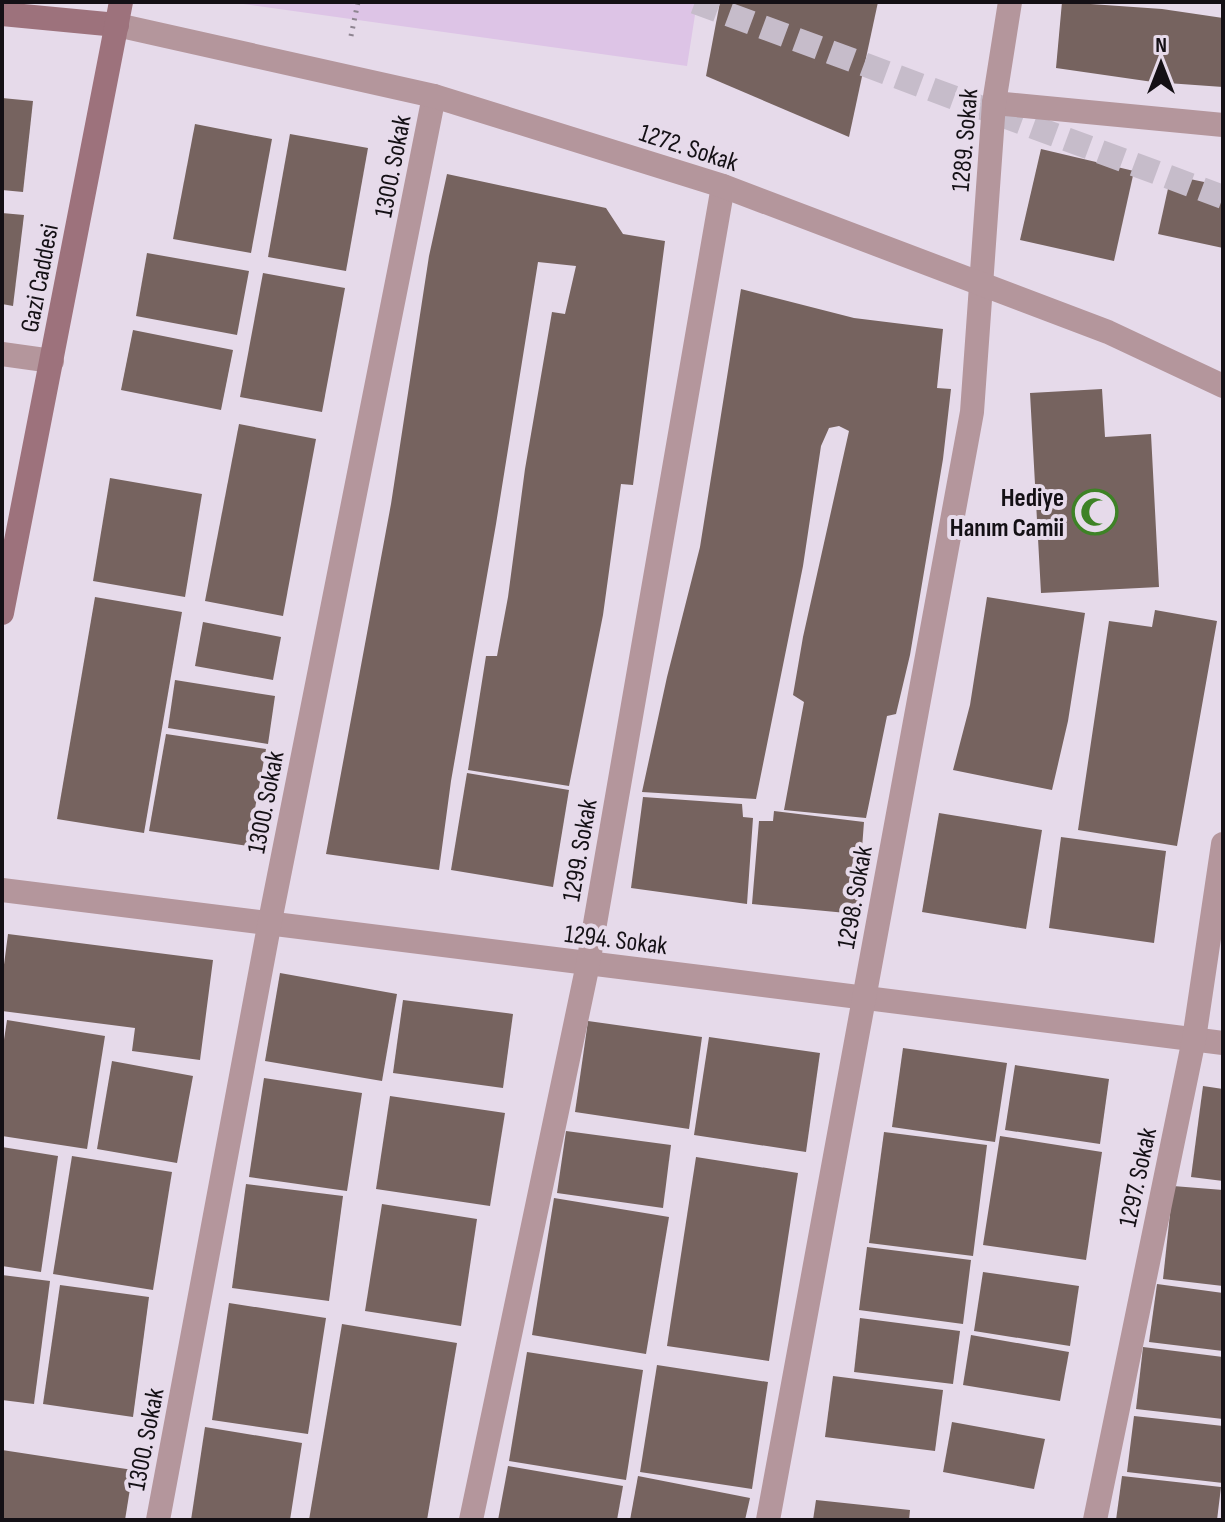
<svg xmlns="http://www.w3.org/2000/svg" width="1225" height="1522" viewBox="0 0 1225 1522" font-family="'Sofia Sans Condensed',sans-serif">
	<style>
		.green { fill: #ddc4e6 }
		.building { fill: #76635f }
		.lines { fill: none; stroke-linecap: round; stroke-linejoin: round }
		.motorway-tunnel { stroke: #c6bcca; stroke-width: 24; stroke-dasharray: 24 12; stroke-linecap: butt }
		.path { stroke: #8e8591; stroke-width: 5; stroke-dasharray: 2 6; stroke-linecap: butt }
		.minor { stroke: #b4969c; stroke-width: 24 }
		.tertiary { stroke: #b4969c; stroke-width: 24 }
		.secondary { stroke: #9d727c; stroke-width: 24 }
		.labels { text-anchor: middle; stroke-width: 8; stroke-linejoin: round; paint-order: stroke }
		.street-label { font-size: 26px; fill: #141015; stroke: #e6daea }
		.poi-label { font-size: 26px; font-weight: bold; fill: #141015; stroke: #e6daea; text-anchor: end }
	</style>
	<rect width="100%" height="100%" fill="#e6daea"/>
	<!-- green -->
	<path class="green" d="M229,2h468l-10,64z"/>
	<!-- building -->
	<g class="building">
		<path d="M720,2h158l-29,135 -143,-61z"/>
		<path d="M1062,2l100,7 61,9v69l-70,-5 -97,-14z"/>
		<path d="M2,98l31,3 -10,91 -21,-2z"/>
		<path d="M195,124l77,15 -21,114 -78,-14z"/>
		<path d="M290,134l78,14 -22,123 -78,-14z"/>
		<path d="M1041,149l93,22 -20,90 -94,-21z"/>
		<path d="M447,174l159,34 17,26 42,7 -32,244 -12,-1 -18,131 -34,171 -101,-16 18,-114h11l11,-59 17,-128 27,-157 13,2 11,-48 -38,-4 -42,262 -45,257 -12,89 -113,-16 65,-350 38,-248z"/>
		<path d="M1171,175l52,11v62l-65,-14z"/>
		<path d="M2,213l22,2 -11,91 -11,-2z"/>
		<path d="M147,253l102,18 -12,64 -101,-19z"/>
		<path d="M263,273l82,15 -23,124 -82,-15z"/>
		<path d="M741,289l113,29 89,11 -6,59 14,1 -8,70 -33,196 -14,59 -9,2 -21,102 -82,-8 20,-108 -11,-7 10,-58 46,-206 -10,-5 -10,2 -8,18 -18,120 -47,233 -114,-7 25,-115 33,-130z"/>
		<path d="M133,330l100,20 -12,60 -100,-20z"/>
		<path d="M1102,389l3,48 46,-3 8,153 -118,6 -11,-200z"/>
		<path d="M239,424l77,15 -33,177 -78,-15z"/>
		<path d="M110,478l92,16 -17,103 -92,-16z"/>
		<path d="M95,597l87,15 -38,221 -87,-14z"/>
		<path d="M987,597l98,16 -17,108 -16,69 -99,-20 17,-65z"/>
		<path d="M1155,610l62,11 -40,225 -99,-16 31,-209 43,6z"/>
		<path d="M203,622l78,15 -8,43 -78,-14z"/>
		<path d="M175,680l100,16 -7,48 -100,-16z"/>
		<path d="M166,734l100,15 -18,97 -99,-15z"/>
		<path d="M467,773l102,17 -16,97 -102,-17z"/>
		<path d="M643,797l99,7 1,13 10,1 -6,86 -116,-16z"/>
		<path d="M774,811l90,11 -7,92 -105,-10 7,-83h14z"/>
		<path d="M939,813l103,17 -16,99 -104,-17z"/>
		<path d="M1061,837l105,14 -12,92 -105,-15z"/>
		<path d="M8,934l205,26 -13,100 -68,-9 3,-23 -133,-17v-31z"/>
		<path d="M280,973l117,21 -15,87 -117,-20z"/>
		<path d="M403,1000l110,14 -10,74 -110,-15z"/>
		<path d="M7,1020l98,16 -18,113 -85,-13v-83z"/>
		<path d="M588,1021l114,16 -13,92 -114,-17z"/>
		<path d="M709,1037l111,16 -14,99 -112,-17z"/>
		<path d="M903,1048l104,15 -12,79 -103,-15z"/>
		<path d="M112,1061l81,15 -16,87 -80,-14z"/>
		<path d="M1015,1065l94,14 -9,65 -95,-14z"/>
		<path d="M264,1078l98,15 -15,98 -98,-14z"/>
		<path d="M1203,1086l20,3v92l-32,-4z"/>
		<path d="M390,1096l115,17 -15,93 -114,-17z"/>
		<path d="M566,1131l105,14 -8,63 -106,-15z"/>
		<path d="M884,1132l103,13 -14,111 -104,-13z"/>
		<path d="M1000,1136l102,16 -16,108 -103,-15z"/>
		<path d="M2,1147l56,9 -17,116 -39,-6z"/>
		<path d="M72,1156l100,16 -19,118 -100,-16z"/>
		<path d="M696,1157l102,16 -29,188 -102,-15z"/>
		<path d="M246,1184l97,12 -14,105 -97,-13z"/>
		<path d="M1173,1186l50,4v96l-60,-7z"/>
		<path d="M554,1198l115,19 -23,137 -114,-19z"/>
		<path d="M382,1204l95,15 -16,107 -96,-15z"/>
		<path d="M867,1247l104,13 -8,64 -104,-14z"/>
		<path d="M983,1272l96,14 -9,60 -96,-15z"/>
		<path d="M2,1275l48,6 -16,123 -32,-4z"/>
		<path d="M1157,1284l66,9v58l-74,-9z"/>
		<path d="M60,1285l89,12 -16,120 -90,-13z"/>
		<path d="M229,1303l97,15 -18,116 -96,-14z"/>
		<path d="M860,1318l100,13 -7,53 -99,-12z"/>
		<path d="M342,1324l115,19 -30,177h-118z"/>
		<path d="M971,1335l98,17 -9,49 -97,-16z"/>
		<path d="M1143,1347l80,10v62l-87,-10z"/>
		<path d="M527,1352l116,18 -17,110 -117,-19z"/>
		<path d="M657,1365l111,17 -16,107 -112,-17z"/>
		<path d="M833,1376l110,14 -8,61 -110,-14z"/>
		<path d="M1134,1416l89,10v57l-96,-11z"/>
		<path d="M952,1422l93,17 -11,50 -91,-17z"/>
		<path d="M205,1427l97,16 -12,77h-99z"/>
		<path d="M2,1450l131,20 -8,50h-123z"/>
		<path d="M508,1466l115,20 -6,34h-119z"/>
		<path d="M638,1476l112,22 -5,22h-115z"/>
		<path d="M1122,1476l99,11 -4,33h-101z"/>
		<path d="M816,1500l94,10 -1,10h-96z"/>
	</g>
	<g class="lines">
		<!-- motorway-tunnel -->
		<path class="motorway-tunnel" d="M695,2l528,195"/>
		<!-- path -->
		<path class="path" d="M351,36l7,-34"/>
		<!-- minor -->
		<g class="minor">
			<path d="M994,103l229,22"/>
			<path d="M2,354l50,7"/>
			<path d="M2,890c407,48 814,103 1221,153"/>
			<path d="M158,1520l112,-599 164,-825"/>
			<path d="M471,1520l117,-556 135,-778"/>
			<path d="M768,1520l204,-1108 22,-309 16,-101"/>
			<path d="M1095,1520l99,-481 29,-195"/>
		</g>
		<!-- tertiary -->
		<path class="tertiary" d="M117,25l317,71 289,90 385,146 115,54"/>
		<!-- secondary -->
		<g class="secondary">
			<path d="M2,14l115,11"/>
			<path d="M2,613l119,-611"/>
		</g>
	</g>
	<!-- icons -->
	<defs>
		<g id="mosque-ring" transform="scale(2.3)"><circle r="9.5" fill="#e6daea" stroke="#3e8226" stroke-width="1.5"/><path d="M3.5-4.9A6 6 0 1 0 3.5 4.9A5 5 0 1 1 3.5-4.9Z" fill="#3e8226"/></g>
	</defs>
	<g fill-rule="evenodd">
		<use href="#mosque-ring" x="1095" y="512"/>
	</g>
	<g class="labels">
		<!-- street labels -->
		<g class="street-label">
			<text transform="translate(964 140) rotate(-85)" y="9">1289. Sokak</text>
			<text transform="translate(689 147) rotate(18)" y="9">1272. Sokak</text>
			<text transform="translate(392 166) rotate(-79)" y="9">1300. Sokak</text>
			<text transform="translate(39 278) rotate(-79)" y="9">Gazi Caddesi</text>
			<text transform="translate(265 802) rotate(-79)" y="9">1300. Sokak</text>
			<text transform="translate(579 850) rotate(-80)" y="9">1299. Sokak</text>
			<text transform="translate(854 897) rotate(-80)" y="9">1298. Sokak</text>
			<text transform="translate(616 939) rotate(7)" y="9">1294. Sokak</text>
			<text transform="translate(1137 1177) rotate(-78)" y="9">1297. Sokak</text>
			<text transform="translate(145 1439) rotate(-79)" y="9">1300. Sokak</text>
		</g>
		<!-- poi labels -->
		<g class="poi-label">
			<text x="1064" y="506">Hediye<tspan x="1064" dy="30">Hanım Camii</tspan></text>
		</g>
	</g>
	<!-- border -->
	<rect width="1225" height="1522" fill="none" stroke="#141015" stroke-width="8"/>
	<!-- north arrow -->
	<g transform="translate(1161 64)" stroke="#e6daea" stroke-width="6" paint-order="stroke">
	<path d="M0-6L14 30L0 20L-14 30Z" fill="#141015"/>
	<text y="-12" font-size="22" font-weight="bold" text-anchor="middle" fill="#141015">N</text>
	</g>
</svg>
